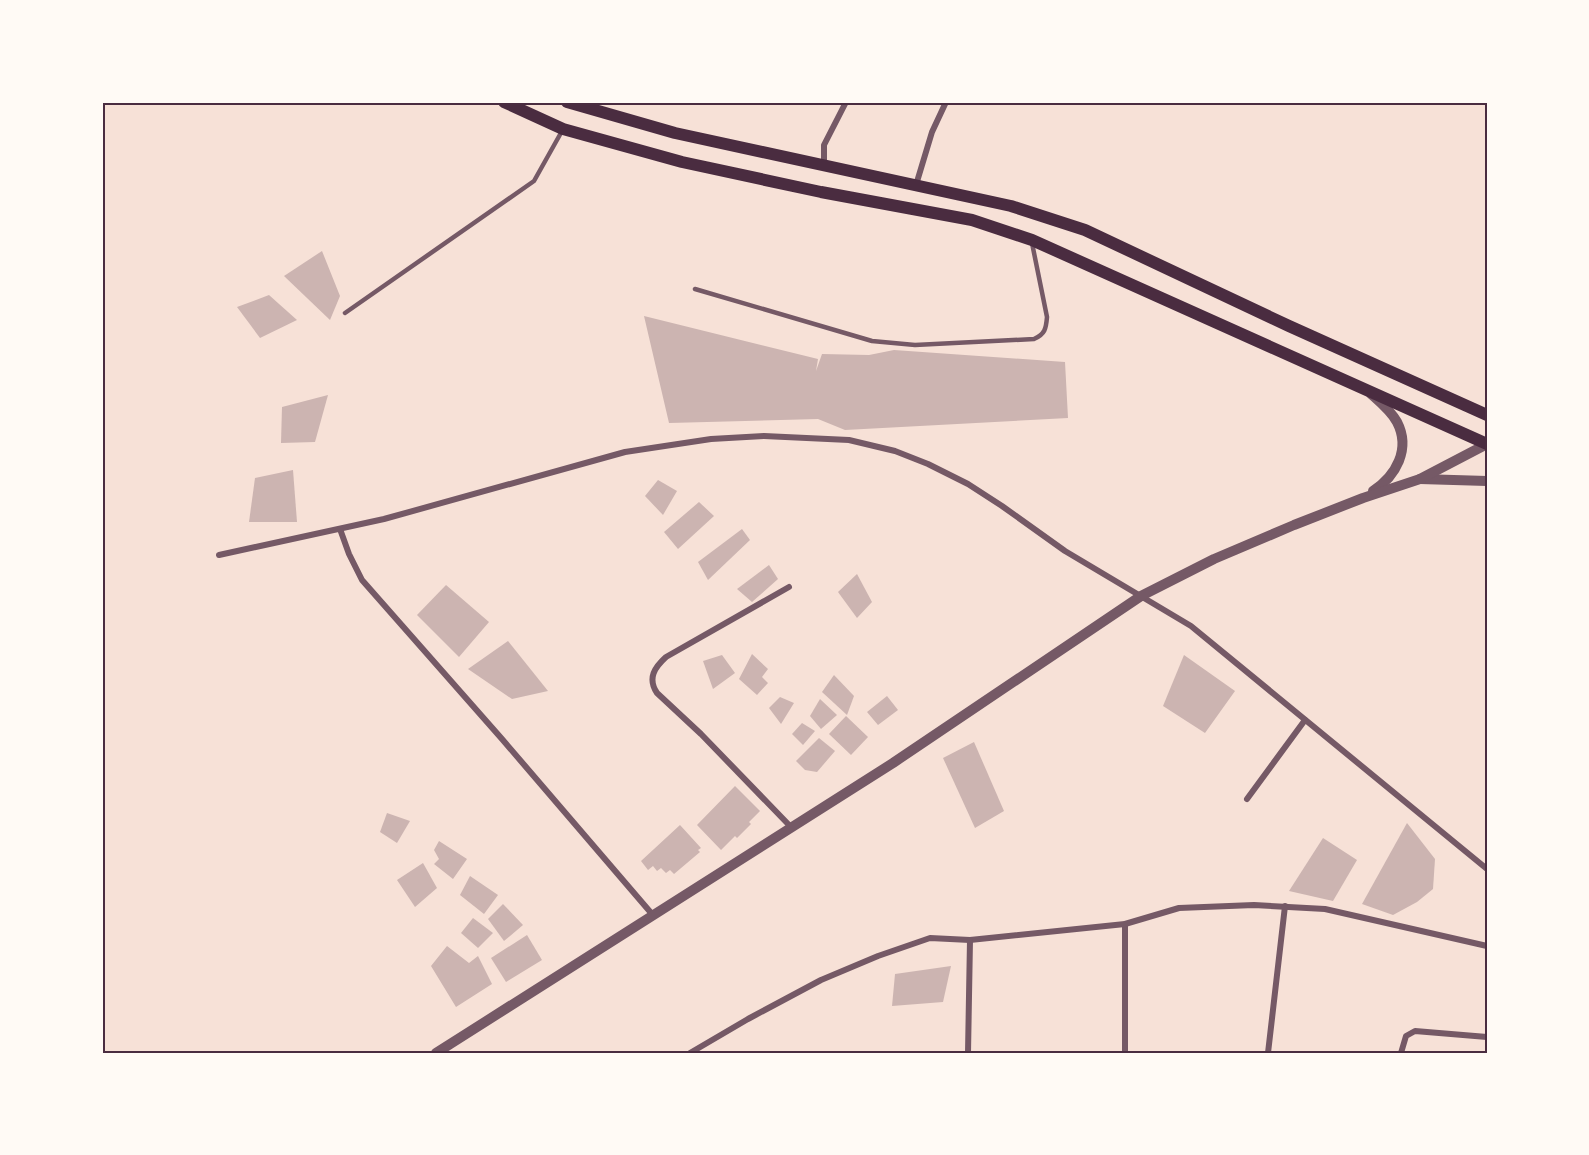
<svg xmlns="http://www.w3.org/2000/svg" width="1589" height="1155" viewBox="0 0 1589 1155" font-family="Signika,sans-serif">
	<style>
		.building { fill: #ccb4b1 }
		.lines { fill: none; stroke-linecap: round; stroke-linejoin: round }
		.service { stroke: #755966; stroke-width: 4.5 }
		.minor { stroke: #755966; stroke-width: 6 }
		.tertiary { stroke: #755966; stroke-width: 10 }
		.secondary { stroke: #4a2c40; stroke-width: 12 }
		.neatline { fill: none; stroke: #4a2c40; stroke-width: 2 }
	</style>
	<rect width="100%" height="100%" fill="#f7e1d7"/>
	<!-- building -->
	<g class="building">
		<path d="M322,251l18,45 -10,24 -46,-44z"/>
		<path d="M269,295l28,25 -37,18 -23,-31z"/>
		<path d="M644,316l174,43 -2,12 6,-17 47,1 25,-5 171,12 3,56 -223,12 -27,-11 -149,4z"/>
		<path d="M328,395l-13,47 -34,1 1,-36z"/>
		<path d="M293,470l4,52h-48l6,-44z"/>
		<path d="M658,480l19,11 -14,24 -18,-19z"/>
		<path d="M699,502l15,14 -36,33 -14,-17z"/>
		<path d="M742,529l8,11 -42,40 -10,-18z"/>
		<path d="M769,565l9,14 -26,23 -15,-13z"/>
		<path d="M857,574l15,28 -15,16 -19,-26z"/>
		<path d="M446,585l43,37 -30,35 -42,-42z"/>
		<path d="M508,641l40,50 -36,8 -44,-30z"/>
		<path d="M752,654l16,15 -6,8 6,6 -11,12 -18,-16z"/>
		<path d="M722,655l13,18 -22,16 -10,-28z"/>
		<path d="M1184,655l51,36 -30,42 -42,-27z"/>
		<path d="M834,675l20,21 -7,19 -25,-23z"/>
		<path d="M887,696l11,14 -20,15 -11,-13z"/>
		<path d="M780,697l14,6 -13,21 -12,-16z"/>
		<path d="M820,699l17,16 -16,14 -11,-13z"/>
		<path d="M846,716l22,21 -17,18 -22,-21z"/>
		<path d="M802,723l13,8 -12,14 -11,-11z"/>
		<path d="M819,738l16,13 -18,21 -12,-2 -9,-9z"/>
		<path d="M974,742l30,69 -29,17 -32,-70z"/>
		<path d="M735,786l25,25 -11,11 2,2 -14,14 -2,-2 -14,14 -24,-25z"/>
		<path d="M387,813l23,8 -13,22 -17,-11z"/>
		<path d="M1407,823l28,36 -2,30 -16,13 -24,13 -31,-11z"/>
		<path d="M680,825l21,23 -3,2 2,2 -26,22 -4,-4 -4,3 -5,-5 -4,3 -4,-5 -5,4 -7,-9z"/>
		<path d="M1323,838l34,22 -24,41 -44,-10z"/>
		<path d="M439,841l28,18 -14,20 -19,-15 5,-5 -5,-9z"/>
		<path d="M423,863l14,25 -22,19 -18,-27z"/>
		<path d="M470,876l28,19 -14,19 -24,-19z"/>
		<path d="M503,904l20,21 -19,16 -16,-22z"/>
		<path d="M473,918l20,15 -15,15 -17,-15z"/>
		<path d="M527,935l15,25 -36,22 -15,-24z"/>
		<path d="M447,946l22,17 9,-7 14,28 -36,23 -25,-41z"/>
		<path d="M951,966l-8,36 -51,4 3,-32z"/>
	</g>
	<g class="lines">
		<!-- service -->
		<g class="service">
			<path d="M695,289l177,52 43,4 119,-6c11,-5 12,-10 13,-22l-15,-74"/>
			<path d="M345,313l189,-132 28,-50"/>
		</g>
		<!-- minor -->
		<g class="minor">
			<path d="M824,165v-20l22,-43"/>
			<path d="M916,185l16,-53 14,-30"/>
			<path d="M340,529l9,25 13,26 140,159 150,175"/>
			<path d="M219,555l165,-36 241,-67 86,-13 53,-3 85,4 46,11 33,13 40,20 34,22 63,45 126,75 296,243"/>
			<path d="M789,587l-123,70c-11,10 -19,21 -9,36l44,41 89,92"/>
			<path d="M1247,799l58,-79"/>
			<path d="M1125,924v129"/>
			<path d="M690,1053l58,-34 73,-39 57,-24 52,-18 40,2 155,-16 54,-16 75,-3 71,4 162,37"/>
			<path d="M968,1053l2,-113"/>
			<path d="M1268,1053l17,-147"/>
			<path d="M1401,1053l5,-17 9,-5 72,6"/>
		</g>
		<!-- tertiary -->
		<g class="tertiary">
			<path d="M1371,394c9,8 20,17 26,28 14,27 -1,54 -24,69"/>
			<path d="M1420,479l67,2"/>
			<path d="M436,1053l457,-290 248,-167 73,-37 80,-34 69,-27 57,-19 67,-35"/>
		</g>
		<!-- secondary -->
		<g class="secondary">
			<path d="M504,102l59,27 119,33 139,30 151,28 60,20 455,204"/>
			<path d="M567,102l108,31 336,73 74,24 204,96 198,89"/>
		</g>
	</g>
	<!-- border -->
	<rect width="1589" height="1155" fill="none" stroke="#fffaf5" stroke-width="207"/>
	<rect x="104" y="104" width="1382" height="948" class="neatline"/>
</svg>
